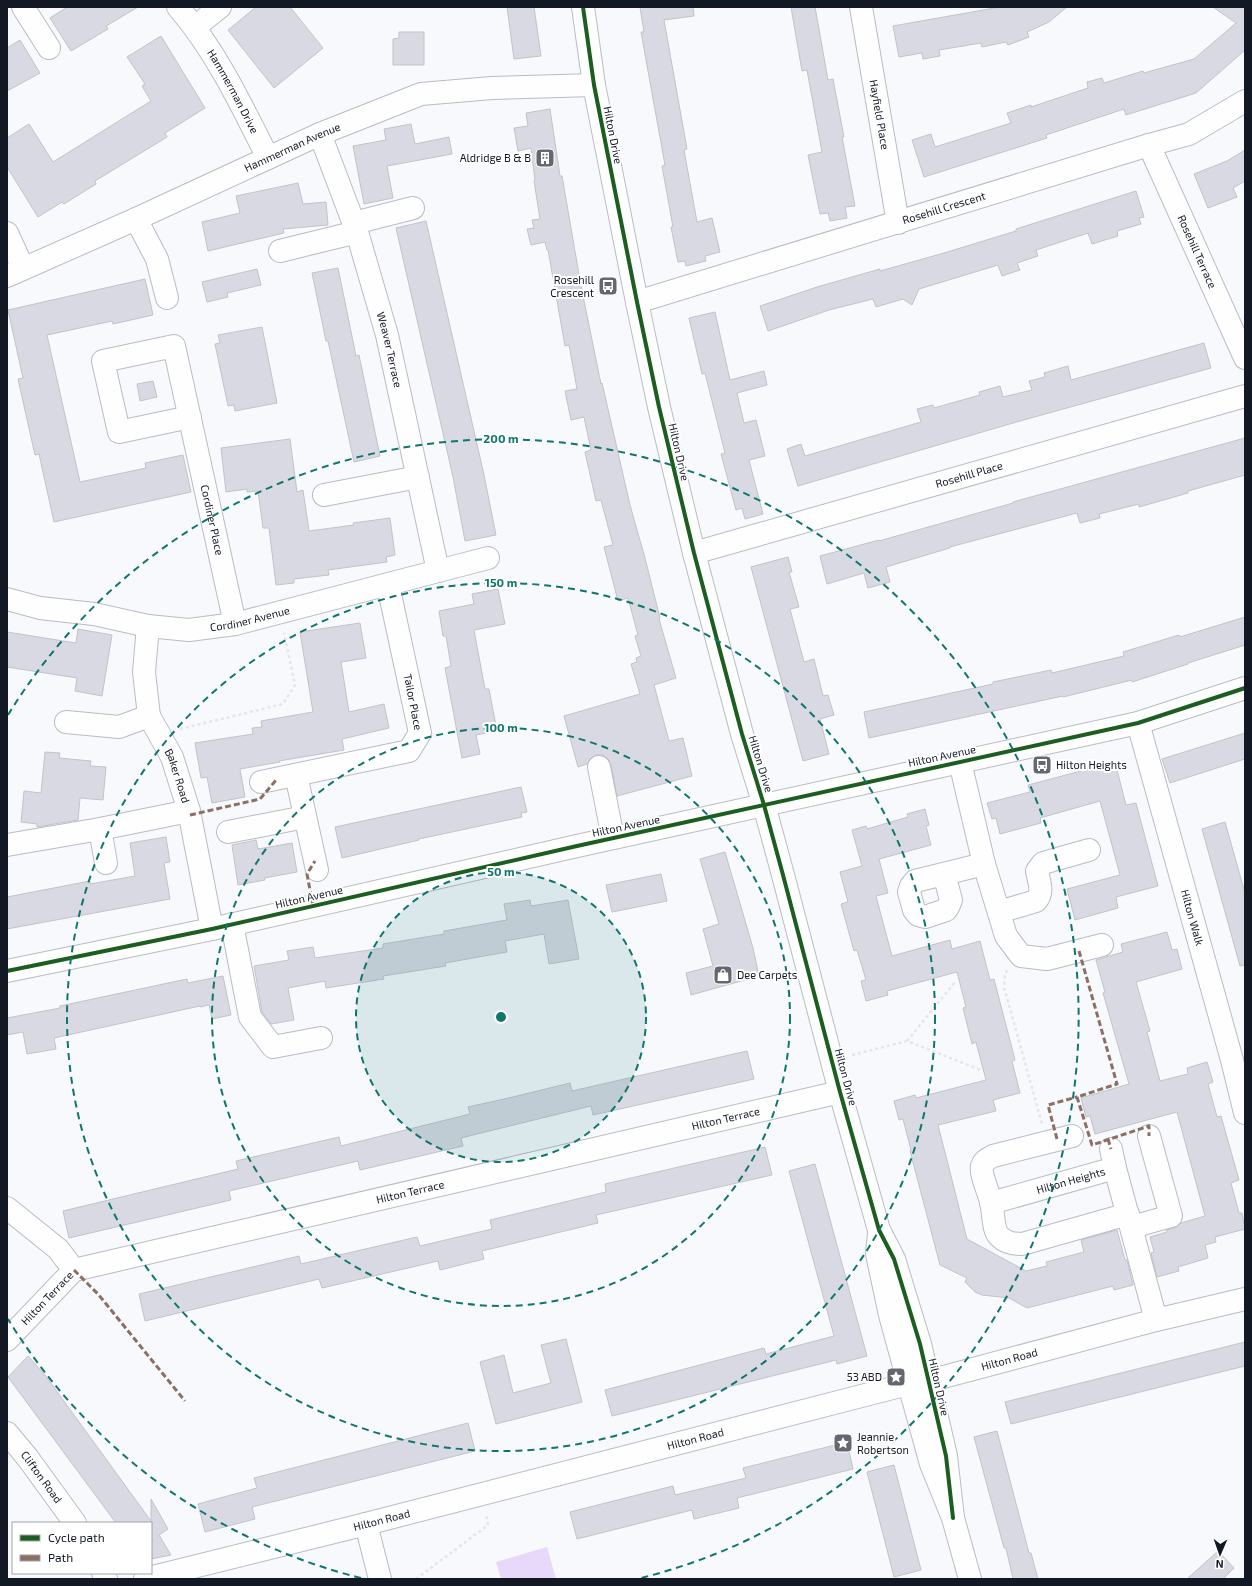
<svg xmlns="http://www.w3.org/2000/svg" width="1252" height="1586" viewBox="0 0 1252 1586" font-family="'Exo 2',sans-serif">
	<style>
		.green { fill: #e8d8f9 }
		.building { fill: #d8d9e2; stroke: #c2c3ca }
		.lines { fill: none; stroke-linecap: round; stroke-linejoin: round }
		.minor-casing { stroke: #b8bcc3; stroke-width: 24 }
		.path { stroke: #e4e5e6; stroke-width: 2.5; stroke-dasharray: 3 3; stroke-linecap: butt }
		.minor { stroke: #fefeff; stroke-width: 22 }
		.quiet { stroke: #8d6e63; stroke-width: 3; stroke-dasharray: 6 3; stroke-linecap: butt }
		.cycleway-casing { stroke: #fff; stroke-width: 6 }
		.cycleway { stroke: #1b5e20; stroke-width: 4 }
		.ring { fill: none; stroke: #0f766e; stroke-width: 2; stroke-dasharray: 7 5 }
		.labels { text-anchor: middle; stroke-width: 4; stroke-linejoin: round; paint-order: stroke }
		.street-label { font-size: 11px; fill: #131924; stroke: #fff }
		.poi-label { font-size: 11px; fill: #131924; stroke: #fff; text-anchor: end }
		.centre { fill: #0f766e; stroke: #fff; stroke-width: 2 }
		.ring-label { font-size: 12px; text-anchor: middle; font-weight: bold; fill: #0f766e; stroke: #fff; stroke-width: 4; stroke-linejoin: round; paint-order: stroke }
	</style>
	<rect width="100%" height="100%" fill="#f7f9fd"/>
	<!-- green -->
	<path class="green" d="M547,1547l9,32h-55l-5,-17z"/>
	<!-- building -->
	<g class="building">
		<path d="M67,7h71l-32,19 2,3 -37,22 -21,-33z"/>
		<path d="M256,7h34l33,41 -49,40 -46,-58z"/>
		<path d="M507,7h27l7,49 -27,3z"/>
		<path d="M640,7h53l1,9 -30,4 23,129 -3,1 13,72 15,-4 8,34 -15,4 1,5 -20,5 -1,-5 -7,1 -7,-35h2l-11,-61 3,-1 -24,-133h3z"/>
		<path d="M791,7h24l13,73 5,-1 11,58h-2l13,69 -10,1 2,11 -17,3 -2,-8 -8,1 -12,-59 14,-3 -15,-82 -5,1z"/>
		<path d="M1000,7h67l-18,15 -22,10 2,5 -21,8 -2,-3 -24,5 -1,-4 -42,7 1,6 -17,3 -1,-6 -23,4 -6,-31z"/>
		<path d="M1213,7h32v43l-49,43 -70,22 -2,-6 -78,26 1,3 -123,39 -12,-37 19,-6 4,13 76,-24 -4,-10 24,-8v2l57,-19 -1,-6 15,-4 2,5 39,-12 1,2 50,-14 42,-36z"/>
		<path d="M399,32h25v33h-31v-26l6,-1z"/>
		<path d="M161,36l44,72 -40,25 2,4 -72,44 1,3 -32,20 -2,-2 -24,15 -31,-50v-29l22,-14 24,38 98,-61 -9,-15 3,-2 -18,-27z"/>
		<path d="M20,40l20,33 -33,18v-43z"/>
		<path d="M550,109l10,67h2l19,110 20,98 1,-1 28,122 15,53 15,60 -1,1 17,59 -22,7 15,56 14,-3 9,38 -75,20 -6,-31 -3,-6 -5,-4h-7l-5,3 -4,6 -9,3 -14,-51 76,-22 -9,-30 6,-2 -1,-4 5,-2 -6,-20 3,-1 -10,-37 -10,3 -14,-54 9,-2 -12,-45 -5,1 -11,-49 6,-2 -7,-33 -13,3 -6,-29 12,-2 -8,-44 -4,1 -17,-96h-1l-2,-8 -14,3 -4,-16 7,-1 -2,-8 8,-1 -6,-38 1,-1 -4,-32 -13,3 -4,-23 14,-2 -2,-13z"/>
		<path d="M411,124l4,20 34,-7 3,17 -65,12 6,32 -29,6 -11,-58 33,-6 -2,-11z"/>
		<path d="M1245,150v31l-12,7 4,9 -29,11 -14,-34 33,-13z"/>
		<path d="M298,183l5,21 23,-2 2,23 -45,4 1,4 -76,18 -6,-29 38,-9 -4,-17z"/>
		<path d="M1136,191l8,26 -5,1 2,6 -24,7 1,5 -26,8 -4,-11 -52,17 2,6 -21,7 3,7 -18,6 -4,-11 -79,24 -7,16 -9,-6 -27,8 -3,-8 -44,11 -61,21 -8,-25 57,-19 63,-18v2l64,-18 72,-22v-2z"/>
		<path d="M426,221l58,254 12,60 -31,6 -12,-64 -57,-249z"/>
		<path d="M338,268l18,88 3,-1 21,101 -26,6 -26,-121h-2l-14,-68z"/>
		<path d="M257,269l4,16 -34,8 1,4 -21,5 -5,-20z"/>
		<path d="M145,279l8,36 -40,9 -1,-3 -65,14 33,147 66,-14 -1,-5 38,-8 8,37 -137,30 -15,-68 -4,1 -17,-76 5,-1 -15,-68z"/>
		<path d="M715,312l15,68 34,-9 3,14 -30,8 7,30 12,-3 9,36 -16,4 14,54 -18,5 -3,-11 -6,2 -15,-56 4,-1 -20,-80 -3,1 -13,-56z"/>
		<path d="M262,327l15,76 -42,8 -1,-6 -6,1 -13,-62 5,-1 -2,-8z"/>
		<path d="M1204,343l7,25 -191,53 -222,65 -11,-37 14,-5 4,12 116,-34 -4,-13 16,-4 1,3 46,-13 -1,-3 21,-6 3,11 29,-7 -3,-9 16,-4 -1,-4 24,-7 3,14z"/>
		<path d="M153,381l4,16 -17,4 -3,-17z"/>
		<path d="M1245,438v37l-57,16v2l-49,14v-3l-40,10 1,4 -20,5 -3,-10 -127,34v1l-7,2 -57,17 4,15 -22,6 -4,-15 -37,11 -7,-28 59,-16v1l134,-38v-1z"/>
		<path d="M290,439l7,53 6,-2 6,41 45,-6 -1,-2 37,-5 5,37 -9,2 1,5 -59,8 1,5 -35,4v4l-18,2 -7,-57h-6l-5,-37 -11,1v-3l-21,3 -5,-44z"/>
		<path d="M788,557l4,15h-3l10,35 -9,2 14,53 10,-3 9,37 5,-1 6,20 -14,4 9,35 -26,7 -52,-194z"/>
		<path d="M498,589l7,35 -31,6 11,59h4l8,42 -21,4 4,19 -18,4 -17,-90 6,-2 -5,-30h-3l-4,-25 35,-7 -2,-10z"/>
		<path d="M1245,617v28l-57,18v1l-56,18v-2l-69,17v-1l-194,42 -5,-26 129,-28v-2l58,-12 1,3 72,-17 -1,-4 56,-17 1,2z"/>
		<path d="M360,623l6,35 -25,4 8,50 35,-8 5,24 -47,11 2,11 -65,11 1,1 -40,7 5,28 -33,6 -5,-26 -6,1 -6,-35 58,-9 -1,-6 10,-1 -1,-6 52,-9 -13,-80z"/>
		<path d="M78,629l34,6 -10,61 -27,-5 2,-13 -70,-11v-35l69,11z"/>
		<path d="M1245,733v26l-75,24 -8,-24z"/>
		<path d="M45,752l15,1 -1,5 32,3 -1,5 16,1 -3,33 -23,-2 -2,22 -41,7v-3l-16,-2 3,-31 17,2z"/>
		<path d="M1115,762l11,43 10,-2 22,83 -42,11 2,11 -43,12 -8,-31 53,-14 -20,-74 -60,17 1,5 -41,11 -4,-16 -4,1 -5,-16 43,-11 -2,-7z"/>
		<path d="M521,787l6,25 -6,1 1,4 -103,22v1l-77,18 -7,-31z"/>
		<path d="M925,809l4,16 -3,1 5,19 -52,14 9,34 -12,3 16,60 58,-16 2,9 28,-8 10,39 4,-1 21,81 -3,1 8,32 -27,7 3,11 -58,14 29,114 59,32 21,-5 -1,-4 38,-10 -3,-12 36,-10 8,30h2l6,25 -19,5 -1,-4 -86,22 -18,-10 -27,-3 -7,-3 -10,-10 2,-4 -27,-13 -30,-114 1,-1 -8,-31 -4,1 -5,-19 21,-6 1,3 70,-18 -10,-38 -4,2 -9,-36 3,-1 -9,-35 -70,19 1,4 -22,6 -5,-20 5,-1 -9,-30 -3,1 -13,-47 7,-2 -8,-30 22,-6 -10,-36 14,-4 1,3 41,-12 -1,-3z"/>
		<path d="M1225,822l20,71v72l-5,1 -38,-137z"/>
		<path d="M166,837l4,25 -6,1 6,36 -163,30v-32l83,-16v3l45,-8 -5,-33z"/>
		<path d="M256,840l2,9 34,-6 5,29 -33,6 1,2 -27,5 -6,-40z"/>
		<path d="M725,852l28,96 6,28 -68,19 -5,-22 27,-7 -10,-37 16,-5 -19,-65z"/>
		<path d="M661,874l6,27 -55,11 -6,-27z"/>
		<path d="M530,900l1,6 37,-6 11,59 -30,5 -5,-30 -39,7 2,11 -62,11 1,3 -63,10 1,3 -58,9 -1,-7 -37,7 6,32 -23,4 -9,-12 -8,-46 35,-6 -2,-9 26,-4 2,11 68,-10v-4l61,-10v-3l63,-11 -3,-16z"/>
		<path d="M1167,932l5,18 5,-1 5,20 -46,13 14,49 -3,1 13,49 28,-7 -1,-6 20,-6 6,20 -5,2 9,33 4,-1 18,64 -8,3 8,30h3l3,16 -30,8 1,5 -11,3 3,13 -30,9 1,4 -22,6 -6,-24 3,-1 -4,-15 17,-5 -1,-2 9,-2 6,-5 24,-7 -28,-104 -82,22 -5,-18 -4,1 -5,-19 48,-14 -26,-91 2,-1 -9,-32 27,-8 -2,-8z"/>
		<path d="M223,976l8,39 -19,4 -3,-14 -9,2v-1l-146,32 2,11 -29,5 -4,-22 -16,3v-17l53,-10v-2l127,-27 1,4z"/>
		<path d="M747,1051l7,28 -161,36 -2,-9 -130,32 2,8 -103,24 -2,-9 -129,30 2,9 -162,38 -6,-27 175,-42 -2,-8 103,-24 2,9 129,-32 -2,-7 45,-10 57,-14 2,8z"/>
		<path d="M765,1147l7,28 -176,40 2,8 -116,28 2,8 -44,11 -2,-9 -116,27 -3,-9 -174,42 -6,-27 160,-38 2,8 116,-27 3,9 72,-17 -2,-9 116,-28 -1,-8z"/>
		<path d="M815,1164l52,192 -30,8 -1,-4 -224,56 -7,-26 159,-42 2,6 68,-18 -45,-165z"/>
		<path d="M566,1339l16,63 -86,22 -16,-62 24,-7 9,38 38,-10 -10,-38z"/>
		<path d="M1245,1342v24l-234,58 -6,-22z"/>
		<path d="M28,1356l17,19 106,146v-22l17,30 -9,6 12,20 -20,4v-36h-35l-108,-146z"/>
		<path d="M468,1423l7,28 -223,56 3,12 -50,13 -7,-28 59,-16 -3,-10z"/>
		<path d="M997,1431l32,122h2l7,26h-25l-7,-31h-2l-30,-111z"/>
		<path d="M847,1442l6,27 -116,29 2,10 -45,11 -2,-9 -115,29 -7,-27 103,-26 2,9 71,-17 -3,-10z"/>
		<path d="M894,1465l27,105 -27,7 -27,-105z"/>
		<path d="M1218,1551l16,17 -11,11h-36z"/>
	</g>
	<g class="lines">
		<!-- minor casing -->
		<g class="minor-casing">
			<g id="minor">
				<path d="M23,7l26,41"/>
				<path id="s1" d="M178,7c38,44 64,99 90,151"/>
				<path d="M583,7l11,78 43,217 22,105 35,146 48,181 22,71 19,70 57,217 39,138 15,29 26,85 26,112 7,62"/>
				<path id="s2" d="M861,7l37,216"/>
				<path d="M195,27l25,-20"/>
				<path id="s3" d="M320,134l37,98 30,103 51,236"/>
				<path id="s4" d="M1149,145l96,213"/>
				<path d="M136,219l21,40 10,39"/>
				<path d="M354,223l59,-15"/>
				<path d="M7,233l16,35"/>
				<path d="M280,251l77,-19"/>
				<path id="s5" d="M7,276l129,-57 184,-85 101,-40 71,-6 102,-3"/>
				<path id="s6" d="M637,302l512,-157 40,-11 56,-33"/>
				<path id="s7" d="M190,417l-71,15 -16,-71 71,-15 61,278"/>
				<path d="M324,495l94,-18"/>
				<path id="s8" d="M694,553l551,-157"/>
				<path id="s9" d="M7,599l33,9 54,6 54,12 41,4 46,-6 253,-66"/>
				<path id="s10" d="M148,626l-4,46 5,44 23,41 17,54 23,118"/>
				<path d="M66,722l53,5 30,-11"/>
				<path id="s11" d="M1138,723l94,337 13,53"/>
				<path d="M960,762l24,102 22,72 15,20 26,3 55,-14"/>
				<path d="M599,767l14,71"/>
				<path d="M296,775l21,95"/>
				<path d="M261,782l148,-31 11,-18 -32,-148"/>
				<path d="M100,829l6,34"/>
				<path d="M228,832l77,-15"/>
				<path d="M7,845l93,-16 89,-18"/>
				<path d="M944,874l7,26 -2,5 -3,5 -21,7 -7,-2 -4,-5 -5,-18 2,-6 4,-5 69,-17"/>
				<path d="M999,912l37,-11c8,-9 3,-19 1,-30l6,-8 46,-13"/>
				<path d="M232,924l18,93 23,30 48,-9"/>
				<path d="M7,971l205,-42 365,-83 561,-123 107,-35"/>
				<path d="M1072,1136l-79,20c-5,3 -9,4 -11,10 -2,8 7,27 9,36 3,10 1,28 9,35 6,6 14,7 22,7l106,-30"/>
				<path d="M1111,1149l4,19"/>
				<path id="s12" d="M991,1203l124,-35 41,152"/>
				<path d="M7,1208l51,41 16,21"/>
				<path d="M1132,1227l39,-11 -22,-80"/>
				<path d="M879,1233l-2,21 13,61 41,149 22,54 17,61"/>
				<path id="s13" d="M7,1340l67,-70 766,-178"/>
				<path id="s14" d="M7,1433l20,24 48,66"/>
				<path d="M366,1524l14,55"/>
				<path d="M103,1573l3,6"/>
				<path id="s15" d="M145,1579l221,-55 542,-140 28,-5 220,-59 89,-21"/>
			</g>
		</g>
		<!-- path -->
		<g class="path">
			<path d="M180,729l103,-25 12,-19 -11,-52"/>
			<path d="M1007,970l-2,6 -1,11 38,137"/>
			<path d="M907,1041l49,-60"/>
			<path d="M852,1055l55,-14 74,29"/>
			<path d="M416,1579l72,-54 -2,-11"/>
		</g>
		<!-- minor -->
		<use href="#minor" class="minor"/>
		<!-- quiet -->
		<g class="quiet">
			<path d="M190,815l70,-16 17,-20"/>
			<path d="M313,906l-6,-32 8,-13"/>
			<path d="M1079,951l38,133 -40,13 15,48 57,-19v10"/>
			<path d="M1057,1139l-9,-34 29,-8"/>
			<path d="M1108,1139l3,10"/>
			<path d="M74,1270l24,24 87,107"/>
		</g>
		<!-- cycleway casing -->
		<g class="cycleway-casing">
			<g id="cycleway">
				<path d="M583,7l11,78 43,217 22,105 35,146 48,181 22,71 19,70 57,217 39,138 15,29 26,85 26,112 7,62"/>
				<path d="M7,971l205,-42 365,-83 561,-123 107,-35"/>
			</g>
		</g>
		<!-- cycleway -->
		<use href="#cycleway" class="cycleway"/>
	</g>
	<!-- distance rings -->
	<circle cx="501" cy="1017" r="145" fill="#0f766e" fill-opacity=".12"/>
	<g class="ring">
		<circle cx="501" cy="1017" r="145"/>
		<circle cx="501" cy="1017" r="289"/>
		<circle cx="501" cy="1017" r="434"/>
		<path d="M361 1578A578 578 0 0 1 8 1319M8 715A578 578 0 1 1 641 1578"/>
	</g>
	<!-- icons -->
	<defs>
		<g id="building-square" transform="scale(1)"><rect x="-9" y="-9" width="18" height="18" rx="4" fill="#636770" stroke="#fff"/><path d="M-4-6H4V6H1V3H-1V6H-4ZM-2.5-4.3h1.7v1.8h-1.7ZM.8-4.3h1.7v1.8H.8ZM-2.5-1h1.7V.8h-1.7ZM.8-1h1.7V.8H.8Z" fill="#fff"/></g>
		<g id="bus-square" transform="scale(1)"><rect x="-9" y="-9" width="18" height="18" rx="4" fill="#636770" stroke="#fff"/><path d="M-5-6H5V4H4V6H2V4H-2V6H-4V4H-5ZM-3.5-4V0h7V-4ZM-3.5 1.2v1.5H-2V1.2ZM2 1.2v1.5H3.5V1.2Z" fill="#fff"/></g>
		<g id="shop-square" transform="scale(1)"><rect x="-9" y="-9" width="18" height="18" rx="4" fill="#636770" stroke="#fff"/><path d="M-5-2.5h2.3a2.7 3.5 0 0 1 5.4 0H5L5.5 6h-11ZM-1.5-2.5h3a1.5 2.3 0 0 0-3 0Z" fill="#fff"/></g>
		<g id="sight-square" transform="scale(1)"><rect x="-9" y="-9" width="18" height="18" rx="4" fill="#636770" stroke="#fff"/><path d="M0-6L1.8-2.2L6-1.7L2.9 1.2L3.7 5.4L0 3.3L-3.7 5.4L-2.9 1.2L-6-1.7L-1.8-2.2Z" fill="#fff"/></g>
	</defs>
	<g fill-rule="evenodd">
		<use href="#building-square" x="545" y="158"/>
		<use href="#bus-square" x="608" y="286"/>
		<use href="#bus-square" x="1042" y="765"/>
		<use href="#shop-square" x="723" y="975"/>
		<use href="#sight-square" x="896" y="1377"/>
		<use href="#sight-square" x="843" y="1443"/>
	</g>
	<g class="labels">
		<!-- street labels -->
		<g class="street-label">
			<text dy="4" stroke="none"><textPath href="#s1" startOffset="101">Hammerman Drive</textPath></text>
			<text dy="4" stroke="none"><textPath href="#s2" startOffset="109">Hayfield Place</textPath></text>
			<text transform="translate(613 135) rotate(79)" y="4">Hilton Drive</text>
			<text dy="4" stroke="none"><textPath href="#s5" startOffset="313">Hammerman Avenue</textPath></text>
			<text dy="4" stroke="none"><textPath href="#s6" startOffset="321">Rosehill Crescent</textPath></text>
			<text dy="4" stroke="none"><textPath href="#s4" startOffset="117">Rosehill Terrace</textPath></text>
			<text dy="4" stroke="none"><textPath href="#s3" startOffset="227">Weaver Terrace</textPath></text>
			<text transform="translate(679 452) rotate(77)" y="4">Hilton Drive</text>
			<text dy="4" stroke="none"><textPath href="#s8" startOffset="286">Rosehill Place</textPath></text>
			<text dy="4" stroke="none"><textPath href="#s7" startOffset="396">Cordiner Place</textPath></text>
			<text dy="4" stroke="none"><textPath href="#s9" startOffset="247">Cordiner Avenue</textPath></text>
			<text transform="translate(413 702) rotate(79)" y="4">Tailor Place</text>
			<text transform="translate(942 756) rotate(-12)" y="4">Hilton Avenue</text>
			<text transform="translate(761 764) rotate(73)" y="4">Hilton Drive</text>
			<text dy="4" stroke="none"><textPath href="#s10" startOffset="157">Baker Road</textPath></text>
			<text transform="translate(626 826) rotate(-12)" y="4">Hilton Avenue</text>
			<text transform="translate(309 897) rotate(-13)" y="4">Hilton Avenue</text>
			<text dy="4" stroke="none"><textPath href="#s11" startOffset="202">Hilton Walk</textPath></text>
			<text transform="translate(846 1077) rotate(75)" y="4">Hilton Drive</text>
			<text dy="4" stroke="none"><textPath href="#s13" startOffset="766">Hilton Terrace</textPath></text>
			<text dy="4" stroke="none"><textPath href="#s12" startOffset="83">Hilton Heights</textPath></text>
			<text dy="4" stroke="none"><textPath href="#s13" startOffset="442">Hilton Terrace</textPath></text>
			<text dy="4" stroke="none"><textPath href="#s13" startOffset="58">Hilton Terrace</textPath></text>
			<text dy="4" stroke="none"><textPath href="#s15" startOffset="892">Hilton Road</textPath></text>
			<text transform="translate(939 1387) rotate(77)" y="4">Hilton Drive</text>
			<text dy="4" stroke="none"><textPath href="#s15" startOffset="568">Hilton Road</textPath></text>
			<text dy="4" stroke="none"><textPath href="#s14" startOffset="56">Clifton Road</textPath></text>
			<text dy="4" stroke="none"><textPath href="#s15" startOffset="244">Hilton Road</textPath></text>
		</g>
		<!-- poi labels -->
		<g class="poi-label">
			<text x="531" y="162">Aldridge B &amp; B</text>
			<text x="594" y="284">Rosehill<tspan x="594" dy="13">Crescent</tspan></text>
			<text x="1056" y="769" text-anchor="start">Hilton Heights</text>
			<text x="737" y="979" text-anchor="start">Dee Carpets</text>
			<text x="882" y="1381">53 ABD</text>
			<text x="857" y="1441" text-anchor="start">Jeannie<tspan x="857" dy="13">Robertson</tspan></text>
		</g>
	</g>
	<circle cx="501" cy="1017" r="6" class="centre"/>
	<g class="ring-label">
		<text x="501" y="443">200 m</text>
		<text x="501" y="587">150 m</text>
		<text x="501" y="732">100 m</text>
		<text x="501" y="876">50 m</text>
	</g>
	<!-- border -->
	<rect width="1252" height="1586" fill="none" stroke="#131924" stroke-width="16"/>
	<!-- legend -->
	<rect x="12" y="1522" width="140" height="52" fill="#ffffff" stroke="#a1a3a7"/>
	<rect x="20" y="1535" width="20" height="6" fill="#1b5e20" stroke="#a1a3a7"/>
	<text x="48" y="1542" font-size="12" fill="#131924">Cycle path</text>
	<rect x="20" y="1555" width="20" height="6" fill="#8d6e63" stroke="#a1a3a7"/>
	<text x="48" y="1562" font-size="12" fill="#131924">Path</text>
	<!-- north arrow -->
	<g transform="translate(1220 1554) rotate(182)" stroke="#ffffff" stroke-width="3" paint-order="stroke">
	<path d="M0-3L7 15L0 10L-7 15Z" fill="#131924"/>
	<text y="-6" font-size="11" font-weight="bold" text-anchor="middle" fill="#131924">N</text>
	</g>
</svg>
